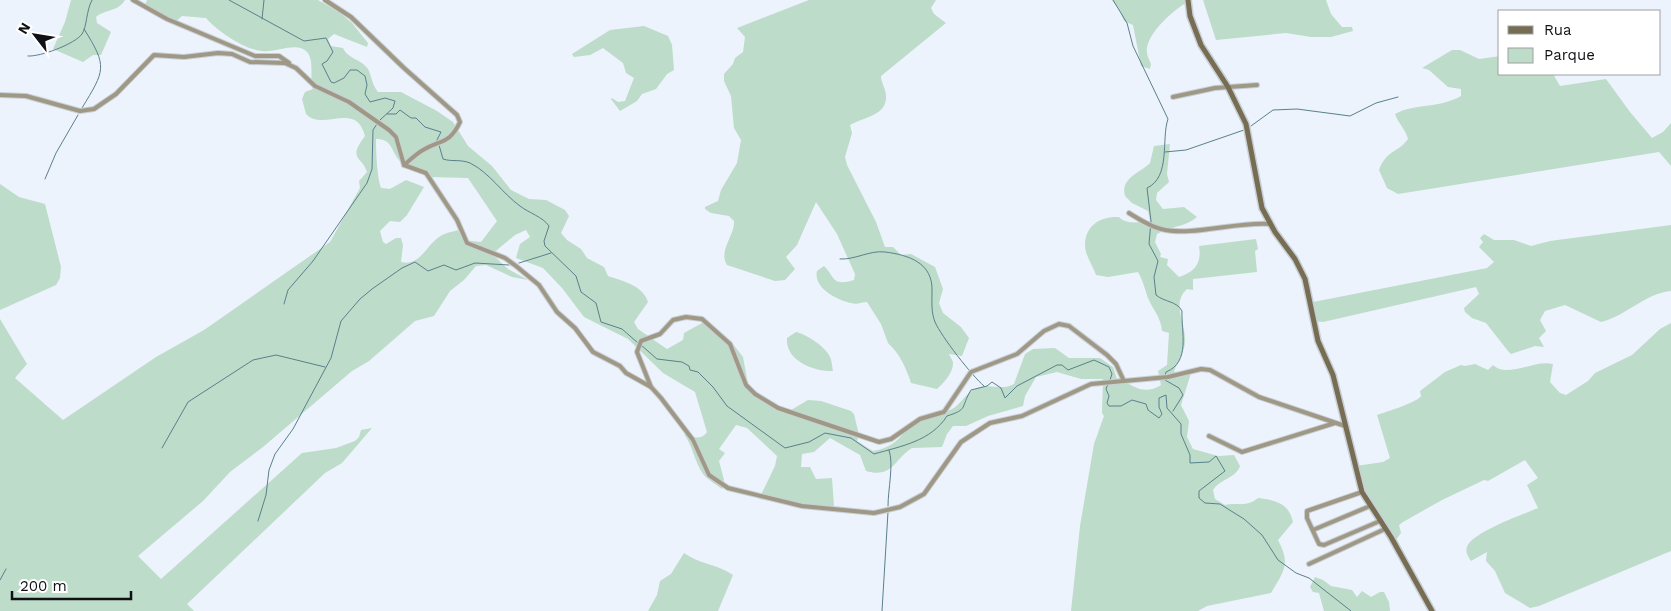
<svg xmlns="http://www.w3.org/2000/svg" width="1671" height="611" viewBox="0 0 1671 611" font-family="'Work Sans',sans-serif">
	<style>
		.green { fill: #bddcc9; fill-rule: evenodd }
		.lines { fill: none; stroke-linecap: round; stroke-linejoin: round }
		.stream { stroke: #5a808d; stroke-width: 1 }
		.street-casing { stroke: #c9cfd7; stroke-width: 6 }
		.secondary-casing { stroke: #c9cfd7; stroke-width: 8 }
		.street { stroke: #9e9885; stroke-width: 4 }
		.secondary { stroke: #766d52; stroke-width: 5 }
	</style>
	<rect width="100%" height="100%" fill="#ecf3fc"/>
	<!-- green -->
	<g class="green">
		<path d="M71,0h54c-7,12 -20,9 -29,17l1,6 14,9 -10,23h-8l-10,7 -30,-13 12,-27z"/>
		<path d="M147,0h171l21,12 13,11 16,20 -1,4 -33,-13 -6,5 3,7 12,2c5,11 18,11 25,21 4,8 4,16 10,23h23l36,19 16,11 15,24 24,20 19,24 18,9 17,1 19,10 4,6 -8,17 6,7 14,9 6,9 17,9 4,9c14,5 35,9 40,26l-14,20 4,7 29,20 16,-9 1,-7 20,-11 29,22 10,13 6,32 30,22 7,2 22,-13 13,1 30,10 3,3 5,21 -2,6 16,10c28,-5 28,-20 47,-33 9,-6 20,-4 30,-8 10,-4 14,-15 23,-20 15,-9 28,2 41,-6l11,-30 8,-5 22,-1 14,10h31l13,9 4,12 3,-1c15,10 25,17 41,7l-3,-14 9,-6 2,-32 -7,-2c-1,-14 -9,-21 -14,-33 -3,-9 -5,-17 -10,-26l-30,5 -12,-2c-3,-9 -11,-20 -11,-30 0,-20 16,-29 34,-28 8,8 20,5 31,4l-2,-10 -16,-8 -7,-7c-5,-18 15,-23 25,-33l4,-17 16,-2 -3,30 2,8 -12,11 -1,7 7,9 21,-2 13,10c-11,10 -27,9 -40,17l-2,8 6,12 -1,3 8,2 -1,6 12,12c16,-5 23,-14 20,-31l57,-7 2,10 -3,2 2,21 -64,7v11l-6,-1c-16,14 -1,35 -2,52 0,10 -7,21 -11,30l3,3 12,-3 2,2 -10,32 8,16 -2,16 6,12 25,7 16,-1 6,11c-4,12 -20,13 -27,24l2,9 10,6c13,-3 21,3 33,-7 17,2 31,5 35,24l-15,18c13,25 6,30 -7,53l-64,13 -9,5h-127l9,-85 14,-82 10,-28 -2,-3 1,-34h-22l-24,-7 -21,5 -11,19 -2,10 -35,10 -22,10h-13l-6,8 -5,13 -30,1c-17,10 -19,31 -46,23l-6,-16 -30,-17 -16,14 -12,2 -1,13h9l6,12 16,-1 2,28 -40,-1 -35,-6 16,-33 2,-10 -30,-28 -11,-3 -17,24 6,4 -6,8 5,19 -2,9c-6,-5 -14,-9 -19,-15 -9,-13 -10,-28 -19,-40 9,3 17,7 23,-2l-12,-40 -32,-19 -35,-34 -44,-22 -22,-29 -19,-20 -27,-10 4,-14 10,-7 -4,-7 -11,5 -23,19 16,15 20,11 -16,-3 -26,-12 -10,1 -12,14 -14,11 -16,25 -19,5 -46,40 -17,10 -89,76 -33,25 -27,29 -65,55 23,23 141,-126 34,-5 19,-7 4,-4 2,-7 11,-2 -30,35 -17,10 -138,131 7,7h-194v-292l27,45 -12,14 48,42 93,-63 48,-27 126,-88 30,-54 -1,-7 8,-9c-5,-16 -20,-12 -2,-36 -9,-36 -42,-4 -59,-22l-4,-15 3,-7 8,-3c-4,-9 2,-28 -6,-37 -10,-11 -31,1 -45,-1 -17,-1 -45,-20 -56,-33l-24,-2 -9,8 -28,-19zM376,139c17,-1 15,14 25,23 6,6 19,8 27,11l1,4 39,1 29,43 -16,21 -18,-2 -5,-10c-6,2 -14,3 -19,7 -13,9 -20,30 -38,25l2,-17 -2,-7h-5l-10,6 -3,-2 -3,-11 10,-10 10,1 7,-7 17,-28 -18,-7 -16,9 -9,-1c-4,-11 -5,-37 -5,-49z"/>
		<path d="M809,0h127l-5,8 3,6 12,9 -65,53c0,7 5,13 5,20 1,20 -23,21 -36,29l2,8 -7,24 2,8 29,57 9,25h8l8,8 10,-1 24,13 8,22 -4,14 4,10 18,14 8,11 -7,18 -13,-2c1,3 3,5 4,8 1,10 -10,22 -16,27l-26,-6c-5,-16 -12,-30 -23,-40l-7,-19 -14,-22c-5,0 -10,3 -16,1 -14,-3 -38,-15 -34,-32l7,-5c11,10 7,21 30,14l1,-6 -18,-40 -21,-32 -19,43 -11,12 9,12 -10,11 -10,1 -48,-16c-9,-15 8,-29 7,-44l-5,-5 -18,-3 -6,-4v-2l13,-6 3,-11 16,-27 4,-23 -7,-12 -3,-32 -7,-15v-7l9,-10 2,-6 8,-6 2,-15 -8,-9z"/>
		<path d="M1112,0h79c-14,7 -47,34 -44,53 0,3 3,8 4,11l-1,5 -9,-3 -8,-41 -9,-4 -4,-10z"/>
		<path d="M1203,0h123l5,14 11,13h10l1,4 -22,6h-20l-25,-4 -70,7z"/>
		<path d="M644,26l24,10 4,9 2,25 -7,4 -11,15 -14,5 -5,7 -17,10 -9,-12 1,-1 6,4 7,-1 9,-23 -8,-5 -3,-10 -20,-15 -13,7 -16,2 -2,-3 38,-24z"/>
		<path d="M1452,50h8l19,9 21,-3v18h53l7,12 46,-7 24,33 22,26 11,-6 8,-9v43l-12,-14 -261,42 -11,-6 -8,-18c8,-21 18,-16 29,-31 -2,-9 -10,-16 -13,-25 20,-11 43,-5 66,-18v-7l-13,-2 -19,-17 -7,-2z"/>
		<path d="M0,184l19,13 26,7 16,63 -1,11 -4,7 -56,25z"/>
		<path d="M1671,225v66c-25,2 -45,25 -70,31l-36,-17 -20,6 -5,9 6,11 -7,7 5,9 -9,-1 -24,8 -3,-3 -22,-28 -14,-5 -7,-6 -1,-4 15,-14 -3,-7 -153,35 -11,-1 -4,-18 179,-35 7,-6 -15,-15 4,-5 -3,-4 4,-4 10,6h20l17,6 19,-5z"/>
		<path d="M1671,323v228l-132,55 -9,2 -25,-15 -10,-22 -9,-10 1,-9 -16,9c-3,-5 -6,-9 -4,-14 4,-14 57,-33 71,-39l-11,-23 11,-7 -13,-18 -37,21 -4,-1 -42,20 -39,22 -4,3 2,8 -8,11 -31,-52 -6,-26 27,-4 7,-4 -13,-43c9,-3 41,-13 44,-19l-1,-5 25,-19 16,-7 4,1 10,-2 13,6 5,-5c14,14 42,-6 60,-1l-3,18 10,11 6,2 22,-14 7,-8 37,-18 28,-26z"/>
		<path d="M796,332c10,2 28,14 33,23 3,5 3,11 4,16 -18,1 -48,-10 -46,-33z"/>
		<path d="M684,553c15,11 31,10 49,22l-15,36h-70l9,-16 3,-14 11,-7z"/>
		<path d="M1315,577l8,3 8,6 21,4 5,7 5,-6 9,6 9,-5h4l5,10 1,9h-66l-5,-18 -6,-1 -3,-5z"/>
	</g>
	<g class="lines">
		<!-- stream -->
		<g class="stream">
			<path d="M229,0l75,41 22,-3 7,14 -6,9 -5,3 9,18 3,1 10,-5 6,-8h7l8,6 2,9 -2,9 5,8 15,-4 10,3 -2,7 -13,12"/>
			<path d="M1113,0l14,23 6,23 35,73c-7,20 3,58 -21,69l4,33 -2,23 9,17 -4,16 2,18c8,7 21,6 26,16 -1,20 9,51 -16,61l-1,4"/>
			<path d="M262,19l2,-19"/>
			<path d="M28,56c12,1 47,-12 54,-22 5,-7 4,-23 10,-34"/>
			<path d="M82,108c23,-38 26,-41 2,-79"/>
			<path d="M387,114h9l4,-4 11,8h5l9,9 16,5 -5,10"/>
			<path d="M1251,126l22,-16 24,-1 53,7 26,-13 22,-6"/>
			<path d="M439,145l4,14c9,3 17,0 27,4 20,10 32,30 50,43 9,7 23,11 29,20l-5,15 1,5 31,30 5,16 15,11 5,19 21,7 16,14"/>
			<path d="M1165,152l21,-2 58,-20"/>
			<path d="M45,179l11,-26 22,-38"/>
			<path d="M840,259c15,1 30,-9 45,-7 24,3 48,11 47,39 0,11 -1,21 3,31 6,14 37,54 49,64"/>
			<path d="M519,263l32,-10"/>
			<path d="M284,304l4,-14 25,-29 54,-78 5,-14 1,-39 4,-6"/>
			<path d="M641,345l16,14 25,3 7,4 1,4 8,2 15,15 14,19 58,42 24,-6 16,-9 26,5 23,16c28,-8 57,-13 73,-38 22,-7 13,-8 24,-26l16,-4 5,-4 9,6 4,10 12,-12 40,-21h5l6,5 26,-10 15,7 3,7 -2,6"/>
			<path d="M1165,380l14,8 4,7 -10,16"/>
			<path d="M1108,384l-2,5 3,7 -2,7 2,3h12l11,-6 14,4 2,6 11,8 3,-4 -3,-7v-9l7,-3 1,13 14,16v10l9,21v8l19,-1 7,-6 9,15 -26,20v7l6,5 15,1 24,15 18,16 16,25 18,13 13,5 42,33"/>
			<path d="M162,448l26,-46 65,-42 23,-5 49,12"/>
			<path d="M888,506c0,-17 6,-42 1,-56"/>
			<path d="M258,521l8,-26 3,-25 6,-16 18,-25 38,-71 10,-37 19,-22 12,-10 30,-21 13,-6 13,9 16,-6 12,5 19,-7 34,2"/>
			<path d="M0,580l6,-11"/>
			<path d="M882,611l6,-99"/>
		</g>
		<!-- street casing -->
		<g class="street-casing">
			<g id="street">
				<path d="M133,0l34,19 88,37h24l10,7"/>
				<path d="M325,0l26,17 53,51 53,47 3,7c-11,23 -19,17 -37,28 -7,4 -13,10 -19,15"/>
				<path d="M0,95l26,1 54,15 14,-2 22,-15 38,-39 30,2 34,-4 14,1 18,8 35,1 11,5 19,18 34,16 40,28 7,7 8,28 22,8 31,47 10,23 38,15 11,8 23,19 18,27 18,16 18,24 27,14 6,7 25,14 10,11 32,42 16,35 19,13 74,18 72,7 26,-6 24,-13 37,-52 29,-19 32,-7 69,-32 77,-7 33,-8 9,1 49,27 86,29"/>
				<path d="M1173,97l42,-9 42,-3"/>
				<path d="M1129,213c10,6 20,13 32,16 31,8 75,-8 110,-5"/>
				<path d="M651,387l-14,-35 4,-11 19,-7 13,-14 13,-3 16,2 28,25 16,41 9,9 23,14 101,34 12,-3 29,-20 24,-7 27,-40 46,-18 27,-23 15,-7 10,2 38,29 9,9 7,15"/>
				<path d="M1209,436l33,16 93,-29"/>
				<path d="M1362,492l-55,19v7l12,26 5,1 56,-24"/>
				<path d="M1313,530l57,-24"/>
				<path d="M1309,564l76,-35"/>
			</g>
		</g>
		<!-- secondary casing -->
		<g class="secondary-casing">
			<path id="secondary" d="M1188,0l2,16 11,29 27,42 18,37 16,84 13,24 20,27 10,20 13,62 15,34 29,117 29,45 41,74"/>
		</g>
		<!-- street -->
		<use href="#street" class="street"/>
		<!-- secondary -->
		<use href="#secondary" class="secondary"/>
	</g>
	<!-- legend -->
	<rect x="1498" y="10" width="162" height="65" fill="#ffffff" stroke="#9fa0a1"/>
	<rect x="1508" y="26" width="25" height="8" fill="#766d52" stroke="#9fa0a1"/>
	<text x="1544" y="35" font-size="15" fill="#0f1114">Rua</text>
	<rect x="1508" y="48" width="25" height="15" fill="#bddcc9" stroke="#9fa0a1"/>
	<text x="1544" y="60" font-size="15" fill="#0f1114">Parque</text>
	<!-- north arrow -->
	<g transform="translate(35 35) rotate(301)" stroke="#ffffff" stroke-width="4" paint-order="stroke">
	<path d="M0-4L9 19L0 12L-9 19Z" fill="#0f1114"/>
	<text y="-8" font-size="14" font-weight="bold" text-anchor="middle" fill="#0f1114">N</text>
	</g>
	<!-- scale -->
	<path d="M12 591v8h119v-8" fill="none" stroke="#0f1114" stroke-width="2.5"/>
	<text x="20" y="591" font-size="15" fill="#0f1114" stroke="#ffffff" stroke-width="4" paint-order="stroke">200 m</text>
</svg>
